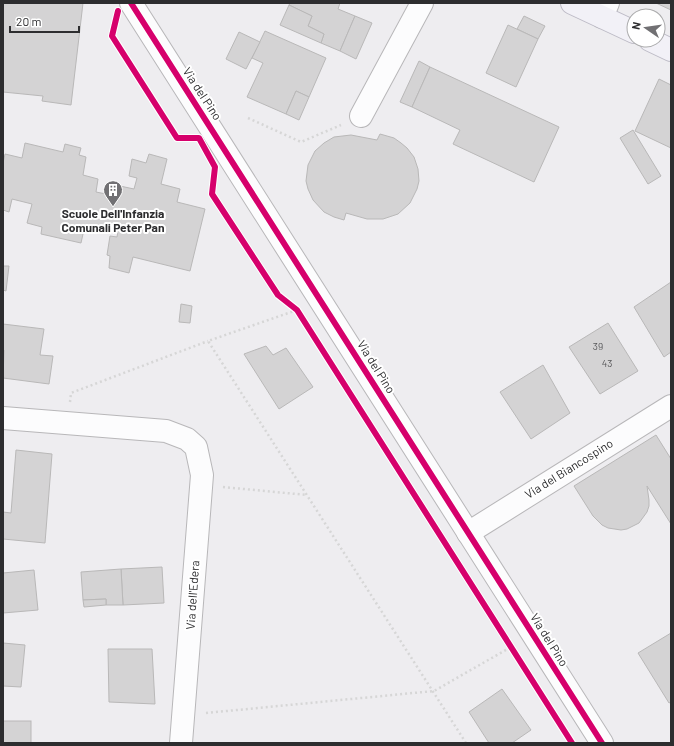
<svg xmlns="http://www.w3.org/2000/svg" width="674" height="746" viewBox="0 0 674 746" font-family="Barlow,sans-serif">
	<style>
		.building { fill: #d4d3d4; stroke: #b9b8b8 }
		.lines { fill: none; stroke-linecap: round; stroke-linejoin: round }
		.minor-casing { stroke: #b8b7b9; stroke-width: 24 }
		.major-casing { stroke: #bdbbc6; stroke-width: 24 }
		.path { stroke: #d6d6d6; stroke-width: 2.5; stroke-dasharray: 2 3; stroke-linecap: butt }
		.minor { stroke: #fcfcfd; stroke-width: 22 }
		.major { stroke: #f2f1f7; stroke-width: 22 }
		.cycleway-casing { stroke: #fff; stroke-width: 8 }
		.cycleway { stroke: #d6006c; stroke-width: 6 }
		.labels { text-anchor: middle; stroke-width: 4; stroke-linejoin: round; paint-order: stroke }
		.number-label { font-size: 10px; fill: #58585a }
		.street-label { font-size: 12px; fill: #2d2d2f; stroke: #fff }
		.poi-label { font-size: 12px; font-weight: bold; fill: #2d2d2f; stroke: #fff }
	</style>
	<rect width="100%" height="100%" fill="#eeedf0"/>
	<!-- building -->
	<g class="building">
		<path d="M3,3h80l-12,102 -29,-4 1,-5 -40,-4z"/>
		<path d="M290,3h50l-2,6 17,7 -15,35 -19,-8 3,-9 -16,-8 4,-10 -23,-11z"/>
		<path d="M656,3h15v7z"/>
		<path d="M289,5l23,11 -4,10 16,8 -3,9 -41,-18z"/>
		<path d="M355,16l17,7 -16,36 -16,-8z"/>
		<path d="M524,16l21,10 -7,13 -21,-10z"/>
		<path d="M508,25l30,14 -22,48 -30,-14z"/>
		<path d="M265,31l61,27 -17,39 -13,-6 -10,23 -39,-17 16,-34 -11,-5z"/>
		<path d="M239,32l21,10 -14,27 -20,-10z"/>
		<path d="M419,61l11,6 -18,40 -12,-5z"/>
		<path d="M430,67l129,60 -25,55 -81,-38 7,-14 -48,-23z"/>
		<path d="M659,79l12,6v63l-36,-17z"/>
		<path d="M296,91l13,6 -10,23 -13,-6z"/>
		<path d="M633,130l28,46 -13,8 -28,-46z"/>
		<path d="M380,134l14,4 7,5 6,5 7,9 4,12 1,12 -2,8 -7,14 -12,11 -15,5h-16l-21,-6 -2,7 -10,-3 -10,-5 -11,-12 -5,-11 -2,-8 2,-16 7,-14 9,-8 10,-6 17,-2 26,5z"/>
		<path d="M25,143l38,9 2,-8 16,4 -2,7 7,2 -3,18 15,4 -2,13 20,4 4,-10 14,3 3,-11 -8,-2 3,-17 14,4 3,-9 18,5 -6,25 19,5 -3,13 28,7 -15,62 -57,-14 -4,16 -20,-5 1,-12 -3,-1 3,-19 7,1 1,-6 -33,-6 -4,18 -40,-9 1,-7 -15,-4 5,-19 -20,-5 -3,13 -6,-2v-47l2,-9 17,4z"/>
		<path d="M3,266h6l-3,25 -3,-1z"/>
		<path d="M671,282v70l-7,5 -30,-50z"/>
		<path d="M181,304l11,2 -2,17 -11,-1z"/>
		<path d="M608,323l30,48 -38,23 -31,-47z"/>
		<path d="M3,324l41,5 -4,26 13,1 -4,28 -46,-6 1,-28h-1z"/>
		<path d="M266,346l7,9 13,-7 27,39 -34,22 -35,-55z"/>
		<path d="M543,365l27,48 -39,26 -31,-47z"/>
		<path d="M656,435l15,24v65l-24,-38 2,14v6l-2,6 -8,11 -12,6 -6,1 -13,-2 -6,-3 -9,-9 -19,-30z"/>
		<path d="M16,450l36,4 -7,89 -42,-4v-27l8,1z"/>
		<path d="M162,567l2,36 -41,2 -2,-36z"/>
		<path d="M121,569l2,36h-17v-6l-23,1 -2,-28z"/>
		<path d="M34,570l4,40 -35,3v-40z"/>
		<path d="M106,599v6l-22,2 -1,-7z"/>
		<path d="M671,633v69l-2,1 -31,-50z"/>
		<path d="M3,643l22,2 -4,42 -18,-1z"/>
		<path d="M108,649h44l3,55 -46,-2z"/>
		<path d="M502,689l29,41 -19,13h-23l-20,-31z"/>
		<rect x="3" y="721" width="28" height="22"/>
	</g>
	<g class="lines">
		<!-- minor casing -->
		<g class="minor-casing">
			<g id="minor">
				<path d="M131,3l471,740"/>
				<path d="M602,17l6,-14"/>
				<path d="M361,116l61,-113"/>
				<path d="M3,418l163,13 21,8 9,8 6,28 -21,268"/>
				<path d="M468,533l203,-127"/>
			</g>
		</g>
		<!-- major casing -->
		<g class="major-casing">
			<g id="major">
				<path d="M572,3l62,29"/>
				<path d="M650,40l21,10"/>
			</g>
		</g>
		<!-- path -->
		<g class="path">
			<path d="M248,118l53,24 40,-17"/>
			<path d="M297,310l-89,31 258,402"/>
			<path d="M70,402l1,-9 137,-52"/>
			<path d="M223,487l84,8"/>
			<path d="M206,713l228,-22 77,-44"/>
		</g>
		<!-- minor -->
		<use href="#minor" class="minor"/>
		<!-- major -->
		<use href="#major" class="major"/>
		<!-- cycleway casing -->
		<g class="cycleway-casing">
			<g id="cycleway">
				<path d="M131,3l471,740"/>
				<path d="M118,11l-6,25 65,102h22l16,29 -3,27 66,101 19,15 275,433"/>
			</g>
		</g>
		<!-- cycleway -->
		<use href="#cycleway" class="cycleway"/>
	</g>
	<!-- icons -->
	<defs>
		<g id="building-pin" transform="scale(1)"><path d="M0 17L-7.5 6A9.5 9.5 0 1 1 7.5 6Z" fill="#717073" stroke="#fff"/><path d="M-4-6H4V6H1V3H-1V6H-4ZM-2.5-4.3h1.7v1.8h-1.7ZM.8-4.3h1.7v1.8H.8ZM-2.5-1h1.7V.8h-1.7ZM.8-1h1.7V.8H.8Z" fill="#fff"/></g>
	</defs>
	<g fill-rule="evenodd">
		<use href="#building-pin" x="113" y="190"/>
	</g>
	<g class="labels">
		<!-- number labels -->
		<g class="number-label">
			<text x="598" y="350">39</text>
			<text x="607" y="367">43</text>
		</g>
		<!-- street labels -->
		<g class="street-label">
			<text transform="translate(202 94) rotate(57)" y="4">Via del Pino</text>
			<text transform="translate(376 367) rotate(58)" y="4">Via del Pino</text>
			<text transform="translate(569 469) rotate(-32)" y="4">Via del Biancospino</text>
			<text transform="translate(193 595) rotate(-86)" y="4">Via dell'Edera</text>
			<text transform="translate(549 640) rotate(58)" y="4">Via del Pino</text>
		</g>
		<!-- poi labels -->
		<g class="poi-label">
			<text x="113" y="218">Scuole Dell'Infanzia<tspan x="113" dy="14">Comunali Peter Pan</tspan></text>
		</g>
	</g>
	<!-- border -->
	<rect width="674" height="746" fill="none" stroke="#2d2d2f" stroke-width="8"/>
	<!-- north arrow -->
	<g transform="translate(646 28) rotate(283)"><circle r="19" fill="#ffffff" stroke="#ababac"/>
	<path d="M0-3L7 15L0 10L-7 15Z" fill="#717073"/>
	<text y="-6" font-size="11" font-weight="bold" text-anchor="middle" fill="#2d2d2f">N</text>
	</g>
	<!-- scale -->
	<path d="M10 26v6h69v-6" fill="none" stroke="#2d2d2f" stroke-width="2"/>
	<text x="16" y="26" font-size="12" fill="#2d2d2f" stroke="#ffffff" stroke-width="3" paint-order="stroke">20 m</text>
</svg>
